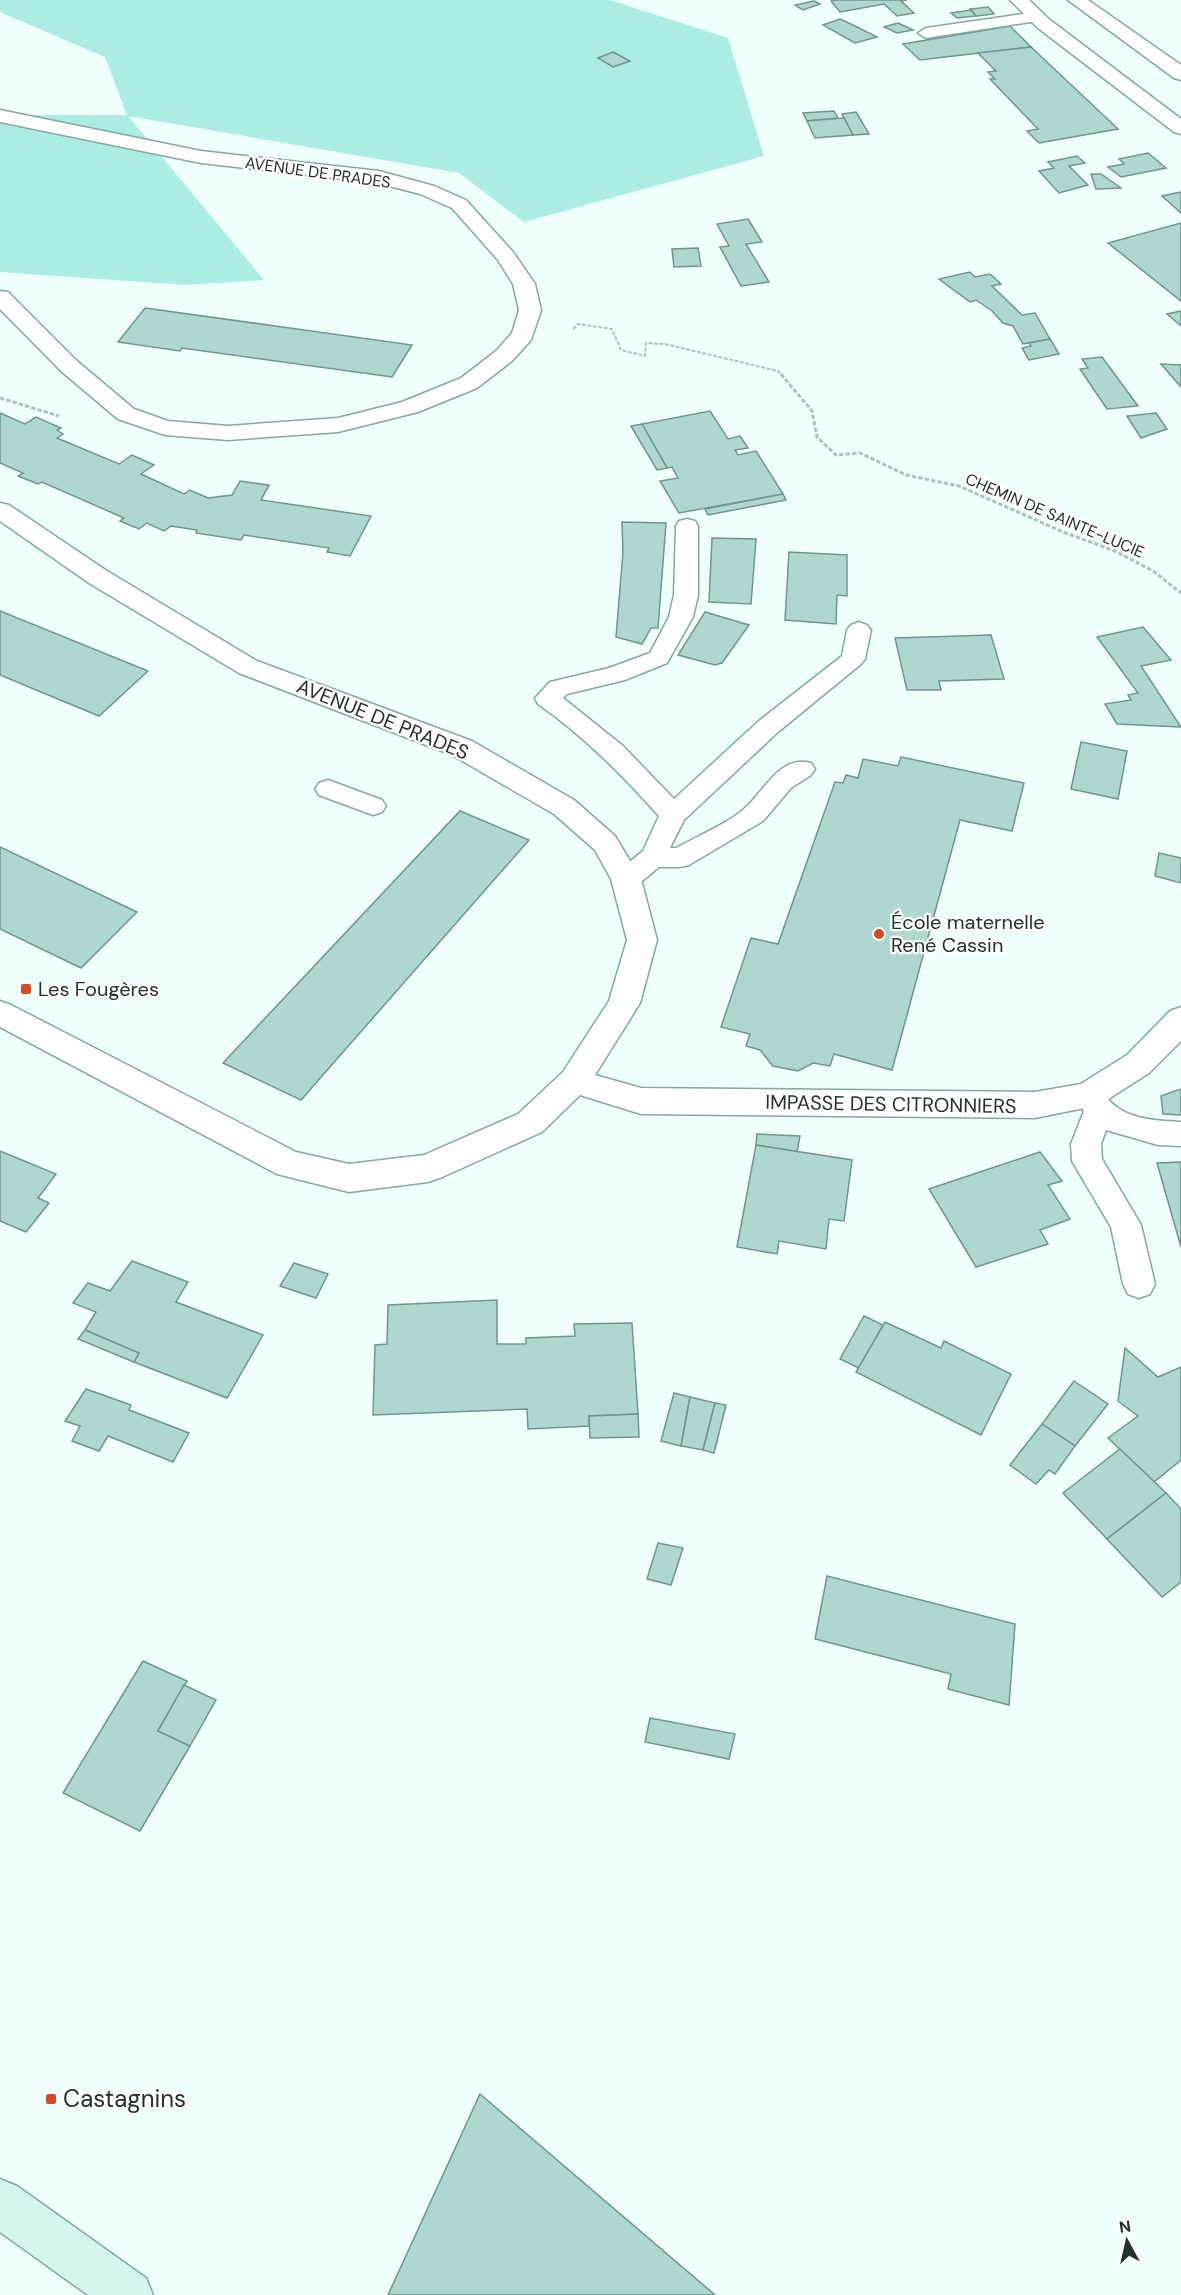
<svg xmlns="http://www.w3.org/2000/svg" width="1181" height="2295" viewBox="0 0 1181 2295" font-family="'DM Sans',sans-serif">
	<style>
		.green { fill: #abede3 }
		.building { fill: #afd7d1; stroke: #6f958f; stroke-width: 1.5 }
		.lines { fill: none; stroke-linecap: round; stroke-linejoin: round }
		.lane-casing { stroke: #81a8a2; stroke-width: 3 }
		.street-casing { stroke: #81a8a2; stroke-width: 3 }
		.secondary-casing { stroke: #81a8a2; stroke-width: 3 }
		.path-far1 { stroke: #b1c1be; stroke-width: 2; stroke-dasharray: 4 1.5; stroke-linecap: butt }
		.path { stroke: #b1c1be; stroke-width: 3; stroke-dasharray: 4.5 2; stroke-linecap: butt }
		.lane { fill: #fff; fill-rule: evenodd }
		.street { fill: #fff; fill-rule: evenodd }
		.secondary { fill: #d4f4f0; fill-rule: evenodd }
		.poi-dot { fill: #d54b28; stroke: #fff; stroke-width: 2 }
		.labels { text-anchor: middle; stroke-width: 4.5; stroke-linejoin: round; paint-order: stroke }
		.far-street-label { font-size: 16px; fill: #21312e; stroke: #fff }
		.street-label { font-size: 20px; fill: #21312e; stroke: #fff }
		.poi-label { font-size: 20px; fill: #21312e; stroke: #fff; text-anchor: start }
		.near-poi-label { font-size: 24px; fill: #21312e; stroke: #fff; text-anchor: start }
	</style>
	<rect width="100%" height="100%" fill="#effffc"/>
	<!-- green -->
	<path class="green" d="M0,0h610l118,38 36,118 -240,66 -65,-49 -331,-57 136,164 -78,5 -186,-13v-157h127l-22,-58 -105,-45z"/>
	<!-- building -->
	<g class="building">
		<path d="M837,0h70l-6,1 13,12 -17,3 -13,-12 -44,8 -9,-11z"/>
		<path d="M814,1l6,3 -17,6 -8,-5z"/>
		<path d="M988,7l6,7 -18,2 -6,-7z"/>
		<path d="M971,10l5,6 -19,2 -6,-5z"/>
		<path d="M840,19l13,6 24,12 -22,6 -32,-18z"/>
		<path d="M898,23l15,7 -16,3 -13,-6z"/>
		<path d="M1010,26l21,21 -111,13 -17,-16z"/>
		<path d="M1031,47l87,82 -79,14 -12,-12 11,-2 -48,-50h5l-7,-7 8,-1 -18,-18z"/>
		<path d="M613,52l17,9 -17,6 -15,-9z"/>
		<path d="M834,111l4,7 -31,3 -4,-8z"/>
		<path d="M856,112l13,22 -16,1 -11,-21z"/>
		<path d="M844,118l9,17 -38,3 -8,-17z"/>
		<path d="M1148,153l18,15 -45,9 -13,-10 16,-3 -5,-5z"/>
		<path d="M1077,156l8,7 -16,3 19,19 -29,8 -20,-22 15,-3 -6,-6z"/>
		<path d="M1091,174h10l20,14 -25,1z"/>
		<path d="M1181,192v21l-19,-17z"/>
		<path d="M748,219l14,23 -16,2 23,38 -28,4 -21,-39 9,-1 -12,-22z"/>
		<path d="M1181,223v78l-73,-58z"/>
		<path d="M698,248l3,18 -27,1 -2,-18z"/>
		<path d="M970,272l5,5 15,-3 11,10 -9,2 30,29 13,-2 15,26 -27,5 -10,-18 -10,-3 -11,-12 -16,-11 -6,2 -31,-23z"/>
		<path d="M145,308l267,37 -20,32 -210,-29 -2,3 -62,-9z"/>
		<path d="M1181,311v15l-14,-12z"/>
		<path d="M1050,339l9,15 -30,6 -7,-12 9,-2 -2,-3z"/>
		<path d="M1102,357l36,49 -31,3 -27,-40 8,-1 -6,-9z"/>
		<path d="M1161,364l20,1v22z"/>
		<path d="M710,411l18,28 12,-3 8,12 -13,2 3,5 18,-4 27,43 -104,19 -19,-32 18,-3 -6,-11 -5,1 -25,-44z"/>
		<path d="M0,413l25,11 11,-7 25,11 -4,2 6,4 -6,4 62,26 13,-9 22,10 -13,9 43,20 6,-4 18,8 24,-3 8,-14 29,4 -8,15 110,16 -21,40 -23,-4 2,-4 -85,-13 -3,5 -45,-7 1,-3 -26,-4 -7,5 -17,-8 -8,6 -19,-8 4,-3 -82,-36 -4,2 -20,-8 5,-3 -23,-10z"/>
		<path d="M1156,413l11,16 -26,9 -14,-22z"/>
		<path d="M642,424l25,44 -10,2 -26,-44z"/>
		<path d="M783,494l3,6 -78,15 -3,-6z"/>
		<path d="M622,522l44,1 -8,105h-7l-9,16 -26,-7 7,-85z"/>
		<path d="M712,538l44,1 -5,65 -42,-2z"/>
		<path d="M789,552l58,3v41l-10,-1 -1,29 -51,-4z"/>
		<path d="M0,611l148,60 -49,45 -99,-41z"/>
		<path d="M705,612l44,13 -27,38 -7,2 -37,-10z"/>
		<path d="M1143,627l28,33 -30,6 40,61 -64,-3 -12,-20 26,-4 -3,-5 10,-2 -41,-56z"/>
		<path d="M991,635l13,44 -65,2 2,9h-34l-12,-52z"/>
		<path d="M1081,742l46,9 -9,48 -47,-10z"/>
		<path d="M901,757l123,26 -12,48 -52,-11 -68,250 -58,-16 -4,12 -17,-3 -15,8 -25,-5 -13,-16 -14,-4 4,-12 -29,-7 30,-89 27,6 57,-162 8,1 3,-8 12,3 5,-19 35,7z"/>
		<path d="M460,811l69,29 -228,260 -78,-37z"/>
		<path d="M0,847l137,65 -56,56 -81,-39z"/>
		<path d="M1159,853l22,5v25l-26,-7z"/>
		<path d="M1181,1089v26l-18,-1 -2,-18z"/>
		<path d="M757,1134l43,2 -3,16 -41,-7z"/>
		<path d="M756,1145l96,15 -8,61 -15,-2 -3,30 -47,-8 -2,13 -40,-7z"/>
		<path d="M0,1151l56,23 -18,24 11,5 -23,29 -26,-11z"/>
		<path d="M1040,1152l22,29 -14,4 22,34 -30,11 8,14 -72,23 -47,-78z"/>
		<path d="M1181,1162v85l-24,-84z"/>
		<path d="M132,1261l56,21 -12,20 87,33 -36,63 -93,-36 5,-9 -54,-23 11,-18 -23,-9 15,-20 22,8z"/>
		<path d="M294,1263l34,11 -12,24 -36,-12z"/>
		<path d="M497,1300v44h29v-6l49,-2 -1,-12 58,-1 6,91 -49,2v10l-61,3 -1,-20 -154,6 2,-70 12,-1 1,-39z"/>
		<path d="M864,1316l19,9 -24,43 -19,-9z"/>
		<path d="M885,1322l56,26 3,-7 67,33 -30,61 -125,-63z"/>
		<path d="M85,1330l54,23 -5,9 -56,-23z"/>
		<path d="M1125,1348l33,29 23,-10v93l-27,22 -46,-44 30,-22 -20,-15z"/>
		<path d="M1074,1381l34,23 -33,42 -33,-22z"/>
		<path d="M86,1389l45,16 -2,5 60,23 -16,29 -65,-26 -9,15 -27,-10 8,-15 -15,-5z"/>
		<path d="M674,1393l16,4 -9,49 -20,-5z"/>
		<path d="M690,1397l25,6 -12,47 -22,-4z"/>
		<path d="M715,1403l11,2 -12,48 -11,-3z"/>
		<path d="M638,1414l1,23 -49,1 -1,-22z"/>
		<path d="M1042,1424l33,22 -20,28 -6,-4 -13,14 -26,-19z"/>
		<path d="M1120,1449l46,44 -59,46 -44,-46z"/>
		<path d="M1166,1493l15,16v73l-19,15 -55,-58z"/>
		<path d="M658,1543l25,5 -12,37 -24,-6z"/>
		<path d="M827,1576l188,48 -6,81 -61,-16 3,-15 -136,-35z"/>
		<path d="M143,1661l44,20 -29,50 32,15 -50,85 -77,-38z"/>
		<path d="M184,1685l32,15 -26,46 -32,-15z"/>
		<path d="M650,1718l85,16 -6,25 -84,-17z"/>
		<path d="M480,2094l235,201h-327z"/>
	</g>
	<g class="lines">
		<!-- lane casing -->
		<g class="lane-casing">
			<g id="lane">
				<path d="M1037,12l8,5 -2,3 -117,18 -8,-5 8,-5z"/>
				<path d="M687,519l8,2 3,5v69l-5,22 -26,46 -42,17 -58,14 -4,4 60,48 51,53 86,-79 82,-64 5,-26 4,-5 8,-3 8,3 4,5 -6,29 -4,5 -83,68 -94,88 -14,28h6c20,-11 53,-25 69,-40 19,-16 35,-54 66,-45l4,6 -4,6 -20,13 -28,33 -74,44 -9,2h-21c-14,11 -24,24 -42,19l-4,-7 4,-7 26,-21 16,-35c-37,-41 -75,-80 -121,-112l-3,-6 15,-16 59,-14 41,-15 19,-36 5,-22 2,-69 3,-5z"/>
				<path d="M328,780l54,20 4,6 -4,6 -9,3 -54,-20 -4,-6 4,-6z"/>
				<path d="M1088,1084c15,5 20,19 33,26 17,10 41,11 60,12v24l-23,-1 -52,-15 -5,14 1,15 39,66 14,59 -5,10 -11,4 -11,-4 -5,-10 -12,-57 -39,-66 -1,-17 13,-33 -11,-15 5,-8z"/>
			</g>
		</g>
		<!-- street casing -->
		<g class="street-casing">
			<g id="street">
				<path d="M1010,0h19l21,20 131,99v15l-7,-2 -136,-104z"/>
				<path d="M1068,0h20l93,65v15l-7,-2z"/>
				<path d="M0,110l201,41 178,20 55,15 32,14 47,52 22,32 6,26 -10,30 -19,21 -35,27 -59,24 -80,20 -110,8 -63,-5 -47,-16 -57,-48 -61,-62v-18l8,1 69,69 57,48 34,12 60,5 110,-8 64,-16 59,-24 35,-27 16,-18 7,-23 -6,-26 -15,-24 -46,-52 -32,-14 -42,-11 -177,-20 -201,-41z"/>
				<path d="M0,503l9,2 98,66 150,90 215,80 102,59 41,36 26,43 16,61 -17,63 -45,72 46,13 394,4 46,-8 46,-29 43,-44 11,-4v34l-32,32 -50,32 -64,13 -394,-4 -61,-19 -38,37 -102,46 -12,4 -79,10 -72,-18 -277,-147v-26l11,4 285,147 53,12 75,-9 94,-41 45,-42 46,-71 18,-61 -16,-61 -16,-29 -41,-36 -102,-59 -213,-82 -150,-90 -89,-62z"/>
			</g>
		</g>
		<!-- secondary casing -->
		<g class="secondary-casing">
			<path id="secondary" d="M0,2179l17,7 129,92 7,17h-65l-88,-63z"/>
		</g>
		<!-- path-far1 -->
		<path class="path-far1" d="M573,329l5,-5 34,5 9,21 24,6 1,-13 19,1 113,27 4,5"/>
		<!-- path -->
		<g class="path">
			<path d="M781,374l31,37 5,26 19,18 24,-2 46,22 53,11 104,46 52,19 38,20 28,22"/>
			<path d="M0,398l59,18"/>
		</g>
		<!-- lane -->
		<use href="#lane" class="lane"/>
		<!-- street -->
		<use href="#street" class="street"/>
		<!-- secondary -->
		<use href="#secondary" class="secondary"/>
	</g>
	<!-- markers -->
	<g class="poi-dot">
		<circle cx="879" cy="934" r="6"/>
		<rect x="20" y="983" width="12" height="12" rx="3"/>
		<rect x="45" y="2093" width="12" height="12" rx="3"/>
	</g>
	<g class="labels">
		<!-- far-street labels -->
		<g class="far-street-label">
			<text transform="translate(318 172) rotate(8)" y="6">AVENUE DE PRADES</text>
			<text transform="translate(1055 515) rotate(23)" y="6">CHEMIN DE SAINTE-LUCIE</text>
		</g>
		<!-- street labels -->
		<g class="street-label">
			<text transform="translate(383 719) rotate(22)" y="7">AVENUE DE PRADES</text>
			<text transform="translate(891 1104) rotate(1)" y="7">IMPASSE DES CITRONNIERS</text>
		</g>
		<!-- poi labels -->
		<g class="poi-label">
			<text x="891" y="929">École maternelle<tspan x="891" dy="23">René Cassin</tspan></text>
			<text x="38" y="996">Les Fougères</text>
		</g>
		<!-- near-poi labels -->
		<g class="near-poi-label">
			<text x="63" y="2107">Castagnins</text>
		</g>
	</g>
	<!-- north arrow -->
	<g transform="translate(1127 2241) rotate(352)" stroke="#ffffff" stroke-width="4.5" paint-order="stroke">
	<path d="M0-4.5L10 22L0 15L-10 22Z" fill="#21312e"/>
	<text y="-9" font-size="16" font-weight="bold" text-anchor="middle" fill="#21312e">N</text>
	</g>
</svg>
